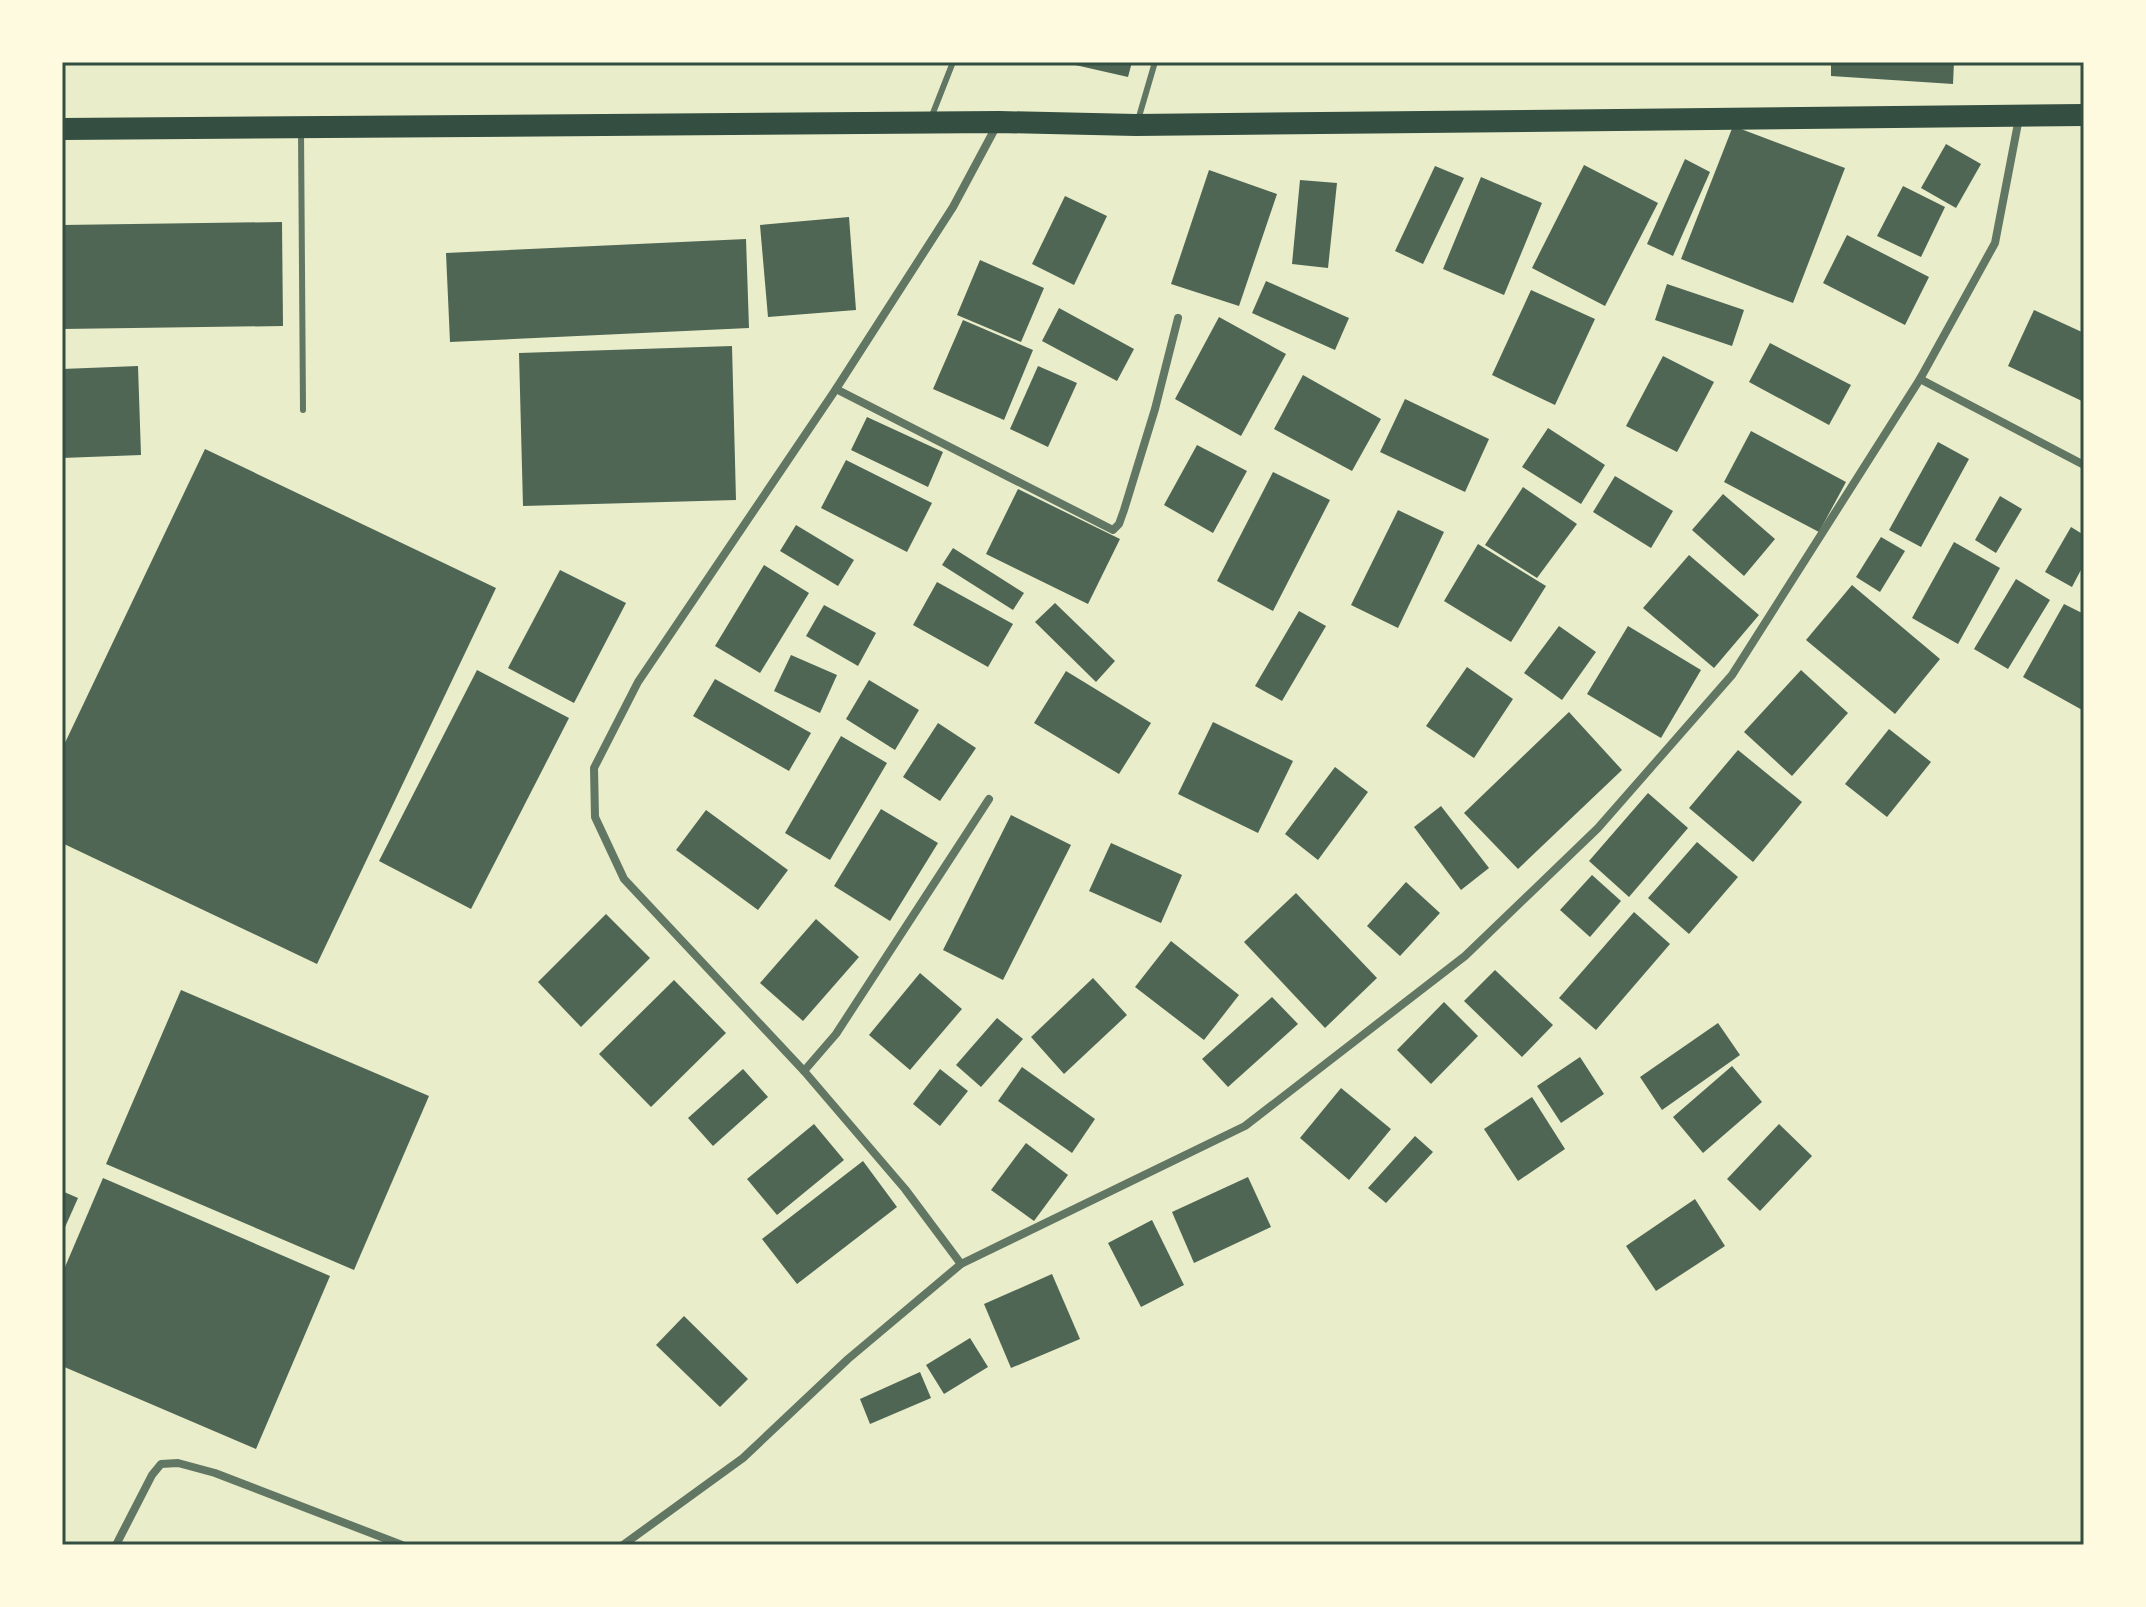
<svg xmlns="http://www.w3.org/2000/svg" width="2146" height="1607" viewBox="0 0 2146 1607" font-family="Figtree,sans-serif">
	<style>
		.building { fill: #4f6655 }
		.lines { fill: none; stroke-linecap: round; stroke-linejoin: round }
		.service { stroke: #617663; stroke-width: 6 }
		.minor { stroke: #617663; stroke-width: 8 }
		.trunk { stroke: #344e41; stroke-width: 22 }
		.neatline { fill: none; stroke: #344e41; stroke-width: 3 }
	</style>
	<rect width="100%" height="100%" fill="#e9edc9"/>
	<!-- building -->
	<g class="building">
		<path d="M1062,62h70l-4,15z"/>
		<path d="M1831,62h123l-1,22 -122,-8z"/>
		<path d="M1733,126l112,42 -52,135 -112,-44z"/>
		<path d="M1946,144l35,20 -25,44 -35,-20z"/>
		<path d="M1685,159l25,13 -37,84 -26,-12z"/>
		<path d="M1584,165l74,38 -53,103 -73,-38z"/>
		<path d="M1435,166l29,12 -41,86 -28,-13z"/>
		<path d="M1209,170l68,24 -38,112 -68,-22z"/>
		<path d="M1481,177l61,26 -38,92 -61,-26z"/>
		<path d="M1300,180l37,3 -9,85 -36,-4z"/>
		<path d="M1903,186l42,21 -24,50 -44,-21z"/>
		<path d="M1065,196l42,20 -33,69 -42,-21z"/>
		<path d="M849,217l7,93 -88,7 -8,-92z"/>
		<path d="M282,222l1,104 -221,3v-104z"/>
		<path d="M1847,235l82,42 -24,48 -82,-42z"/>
		<path d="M746,239l3,89 -299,14 -4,-89z"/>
		<path d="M980,260l64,28 -23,54 -64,-27z"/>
		<path d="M1266,281l83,37 -14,32 -83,-37z"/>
		<path d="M1667,284l77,26 -12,36 -77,-26z"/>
		<path d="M1531,290l64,29 -40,86 -63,-30z"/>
		<path d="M1059,308l75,41 -17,32 -75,-40z"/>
		<path d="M2034,310l50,23v69l-76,-36z"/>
		<path d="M1219,317l67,37 -45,82 -66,-37z"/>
		<path d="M963,320l70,30 -29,70 -71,-31z"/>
		<path d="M1770,343l81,42 -22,40 -80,-43z"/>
		<path d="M732,346l4,154 -213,6 -4,-153z"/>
		<path d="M1663,356l51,26 -37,70 -51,-26z"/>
		<path d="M138,366l3,89 -79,3v-89z"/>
		<path d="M1038,366l39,17 -29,64 -38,-18z"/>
		<path d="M1303,375l78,44 -29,52 -78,-42z"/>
		<path d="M1405,399l84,40 -24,53 -85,-40z"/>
		<path d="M867,417l76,35 -15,35 -77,-37z"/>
		<path d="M1548,428l57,37 -24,39 -59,-37z"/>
		<path d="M1751,431l95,51 -27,50 -95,-50z"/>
		<path d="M1938,442l31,17 -48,88 -32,-17z"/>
		<path d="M1197,445l50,26 -34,62 -49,-28z"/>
		<path d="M205,449l291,139 -179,376 -255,-121v-94z"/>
		<path d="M846,460l86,43 -25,49 -86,-44z"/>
		<path d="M1273,472l57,28 -57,111 -56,-30z"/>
		<path d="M1615,476l58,35 -22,37 -58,-36z"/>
		<path d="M1523,487l54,37 -40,54 -52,-33z"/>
		<path d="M1018,489l102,50 -32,65 -102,-50z"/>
		<path d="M1723,494l52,45 -31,37 -52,-46z"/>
		<path d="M2000,496l22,13 -26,44 -21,-13z"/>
		<path d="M1398,510l46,22 -46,96 -47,-23z"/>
		<path d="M796,525l58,35 -16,26 -58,-35z"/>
		<path d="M2071,527l13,8v29l-12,23 -27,-15z"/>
		<path d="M1881,537l24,14 -25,41 -24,-15z"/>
		<path d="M1954,542l46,26 -42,76 -46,-26z"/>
		<path d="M1478,544l68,42 -35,56 -67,-41z"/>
		<path d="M953,548l71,45 -11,17 -71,-45z"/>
		<path d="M1689,555l70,60 -45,53 -71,-60z"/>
		<path d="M764,565l45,28 -49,80 -45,-27z"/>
		<path d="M560,570l66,33 -52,100 -66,-35z"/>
		<path d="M2016,579l34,21 -42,69 -34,-20z"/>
		<path d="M937,582l76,42 -25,43 -75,-42z"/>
		<path d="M1852,585l88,74 -45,55 -89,-74z"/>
		<path d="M1055,603l60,58 -19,21 -61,-60z"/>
		<path d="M2064,604l20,10v97l-61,-34z"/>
		<path d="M824,605l52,28 -18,33 -52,-30z"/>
		<path d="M1299,611l27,15 -44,75 -27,-15z"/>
		<path d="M1559,626l37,26 -34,48 -38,-27z"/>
		<path d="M1628,626l73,44 -40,68 -74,-44z"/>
		<path d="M791,655l46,20 -17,38 -46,-22z"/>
		<path d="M1467,667l46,32 -39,59 -48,-32z"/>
		<path d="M477,670l92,48 -98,191 -92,-48z"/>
		<path d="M1801,670l47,43 -56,63 -48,-44z"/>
		<path d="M1066,671l85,52 -32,51 -85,-51z"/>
		<path d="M715,679l96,54 -22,38 -96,-55z"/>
		<path d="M869,680l50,30 -24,40 -49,-31z"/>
		<path d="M1569,712l53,58 -104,99 -54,-56z"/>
		<path d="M1213,722l80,39 -35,72 -80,-39z"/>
		<path d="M938,723l38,25 -36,53 -37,-24z"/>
		<path d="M1889,729l42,33 -44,55 -42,-33z"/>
		<path d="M841,736l46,27 -57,97 -45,-27z"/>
		<path d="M1738,750l64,52 -49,60 -64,-54z"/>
		<path d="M1335,767l33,25 -50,68 -33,-26z"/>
		<path d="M1648,793l40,35 -59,69 -40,-36z"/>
		<path d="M1441,806l48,62 -28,22 -47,-63z"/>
		<path d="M881,809l57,34 -48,78 -56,-35z"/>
		<path d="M706,810l82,60 -30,40 -82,-60z"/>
		<path d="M1011,815l60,30 -68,135 -60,-30z"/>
		<path d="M1697,842l41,35 -49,57 -41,-36z"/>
		<path d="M1111,843l71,32 -21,48 -72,-32z"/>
		<path d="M1592,875l29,26 -31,36 -30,-27z"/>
		<path d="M1406,882l34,31 -40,43 -33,-30z"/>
		<path d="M1296,893l81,85 -52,50 -81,-86z"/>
		<path d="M1634,912l36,32 -74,86 -37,-32z"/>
		<path d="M606,914l44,44 -69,69 -43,-45z"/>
		<path d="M816,919l43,38 -56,64 -43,-38z"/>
		<path d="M1171,941l68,54 -35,45 -69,-53z"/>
		<path d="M1495,970l58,55 -31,32 -58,-56z"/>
		<path d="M920,973l42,36 -52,61 -41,-35z"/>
		<path d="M1093,978l34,37 -63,59 -33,-37z"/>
		<path d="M674,980l52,53 -75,74 -52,-53z"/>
		<path d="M181,990l248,106 -75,174 -248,-106z"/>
		<path d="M1272,997l26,27 -70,63 -26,-28z"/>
		<path d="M1444,1002l34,34 -47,48 -34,-34z"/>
		<path d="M997,1018l26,21 -42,48 -25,-22z"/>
		<path d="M1718,1023l22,32 -78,55 -22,-33z"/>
		<path d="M1580,1057l24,37 -43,29 -24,-37z"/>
		<path d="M1732,1066l30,36 -59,51 -30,-36z"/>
		<path d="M1022,1067l73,52 -23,34 -74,-52z"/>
		<path d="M743,1069l25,28 -55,49 -25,-28z"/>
		<path d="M940,1069l28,22 -28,35 -27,-22z"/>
		<path d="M1341,1088l50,41 -42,51 -49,-42z"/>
		<path d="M1532,1097l33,52 -47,32 -34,-52z"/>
		<path d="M814,1124l30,36 -67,55 -30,-36z"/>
		<path d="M1779,1124l33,32 -52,55 -33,-32z"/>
		<path d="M1415,1136l18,16 -47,51 -18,-15z"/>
		<path d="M1026,1143l42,32 -34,46 -43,-31z"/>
		<path d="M863,1161l34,46 -100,77 -35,-45z"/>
		<path d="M1248,1177l23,50 -77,36 -22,-51z"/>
		<path d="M103,1178l227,98 -74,173 -194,-83v-92z"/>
		<path d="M62,1191l16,7 -16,36z"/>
		<path d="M1695,1199l30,47 -69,45 -30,-45z"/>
		<path d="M1152,1220l32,65 -43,22 -33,-64z"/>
		<path d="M1052,1274l28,65 -69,29 -27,-64z"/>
		<path d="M684,1316l64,63 -28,28 -64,-62z"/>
		<path d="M970,1338l18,29 -44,27 -18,-29z"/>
		<path d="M920,1372l11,26 -61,26 -10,-25z"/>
	</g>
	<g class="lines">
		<!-- service -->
		<g class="service">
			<path d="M931,118l22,-56"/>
			<path d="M1138,120l17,-58"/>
			<path d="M301,131l2,279"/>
		</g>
		<!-- minor -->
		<g class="minor">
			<path d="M998,123l-45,84 -117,182 -198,293 -44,86 1,49 29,62 180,192 101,118 56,75 284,-138 220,-170 133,-128 134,-153 188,-296 75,-136 24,-125"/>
			<path d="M1920,379l164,86"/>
			<path d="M836,389l277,141 6,-6 5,-14 31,-101 23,-91"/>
			<path d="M804,1071l32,-37 153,-235"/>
			<path d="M116,1545l36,-70 9,-11 17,-1 37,10 187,72"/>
			<path d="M623,1545l120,-87 105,-99 113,-95"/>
		</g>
		<!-- trunk -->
		<path class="trunk" d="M62,129l937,-7 137,3 948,-10"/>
	</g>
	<!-- border -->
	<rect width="2146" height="1607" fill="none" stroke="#fefae0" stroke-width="128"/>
	<rect x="64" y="64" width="2018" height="1479" class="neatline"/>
</svg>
